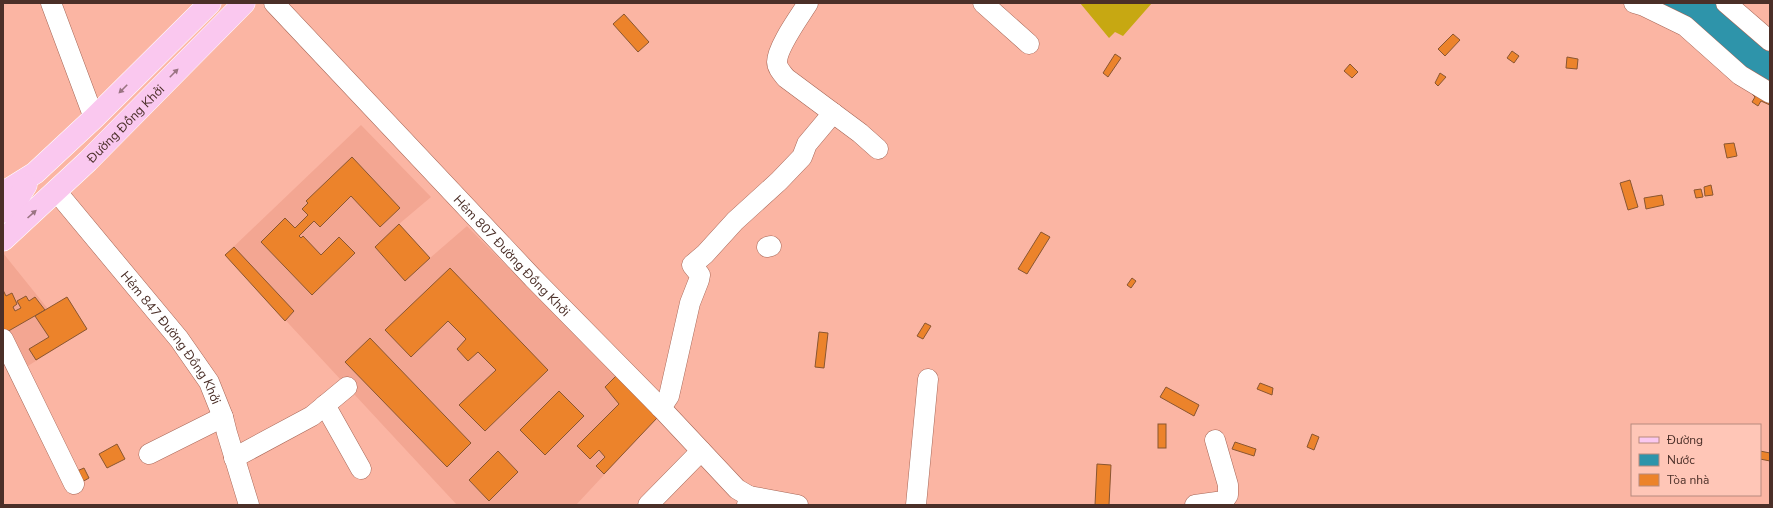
<svg xmlns="http://www.w3.org/2000/svg" width="1773" height="508" viewBox="0 0 1773 508" font-family="'Nunito Sans',sans-serif">
	<style>
		.built { fill: #f3a692 }
		.green { fill: #c7a812 }
		.water { fill: #2e94aa }
		.building { fill: #ec832b; stroke: #8a5631 }
		.lines { fill: none; stroke-linecap: round; stroke-linejoin: round }
		.minor-casing { stroke: #a66656; stroke-width: 21 }
		.major-casing { stroke: #fff; stroke-width: 23 }
		.minor { stroke: #fff; stroke-width: 20 }
		.major { stroke: #fac8ef; stroke-width: 22 }
		.oneway { fill: #9a7482 }
		.labels { text-anchor: middle; stroke-width: 3; stroke-linejoin: round; paint-order: stroke }
		.street-label { font-size: 13px; fill: #4b2f28; stroke: #ffc6b7 }
	</style>
	<rect width="100%" height="100%" fill="#fbb5a3"/>
	<!-- built -->
	<g class="built">
		<path d="M361,125l70,72 -32,27 31,34 37,-32 190,192 -81,87h-119l-232,-250z"/>
		<path d="M3,253l45,56 19,-12 20,32 -64,40 -20,-41z"/>
	</g>
	<!-- green -->
	<path class="green" d="M1080,3h72l-29,33 -8,-4 -6,6z"/>
	<!-- water -->
	<path class="water" d="M1649,3h70l51,45v39z"/>
	<!-- building -->
	<g class="building">
		<path d="M624,14l25,28 -11,10 -25,-28z"/>
		<path d="M1453,34l7,6 -15,16 -7,-7z"/>
		<path d="M1512,51l7,5 -5,7 -7,-5z"/>
		<path d="M1115,54l6,4 -13,19 -5,-4z"/>
		<path d="M1567,57l11,2 -1,10 -11,-1z"/>
		<path d="M1350,64l8,8 -6,6 -8,-7z"/>
		<path d="M1440,73l6,4 -8,9 -3,-3z"/>
		<path d="M1754,89l16,10v6l-9,-4 -3,5 -6,-4 3,-5 -3,-3z"/>
		<path d="M1734,143l3,13 -10,2 -3,-14z"/>
		<path d="M352,157l48,51 -20,19 -29,-31 -31,31 -6,-6 -15,15 2,2 2,-2 18,19 18,-18 16,16 -43,42 -51,-53 24,-24 10,10 13,-13 -6,-6 6,-6 -2,-2z"/>
		<path d="M1630,180l8,27 -10,3 -8,-27z"/>
		<path d="M1711,185l2,10 -8,1 -1,-9z"/>
		<path d="M1701,189l2,8 -7,1 -2,-8z"/>
		<path d="M1662,195l2,10 -18,4 -2,-11z"/>
		<path d="M399,224l31,34 -25,23 -30,-34z"/>
		<path d="M1041,232l9,5 -23,37 -9,-5z"/>
		<path d="M234,247l60,64 -9,10 -60,-66z"/>
		<path d="M450,268l98,102 -63,61 -26,-26 37,-35 -18,-18 -10,9 -11,-12 9,-10 -18,-18 -37,36 -26,-27z"/>
		<path d="M1132,278l4,3 -5,7 -4,-3z"/>
		<path d="M3,290l3,6 6,-3 5,11 -4,3 2,4 6,-3 -4,-7 9,-5 3,5 6,-4 10,13 -40,23 -2,-5z"/>
		<path d="M67,297l20,32 -51,31 -7,-11 20,-12 -14,-21z"/>
		<path d="M925,323l6,3 -8,13 -6,-3z"/>
		<path d="M819,332l9,1 -4,35 -9,-1z"/>
		<path d="M370,338l101,105 -24,24 -102,-105z"/>
		<path d="M616,376l41,42 -53,56 -8,-8 9,-9 -6,-7 -9,9 -13,-13 42,-42 -14,-17z"/>
		<path d="M1260,383l13,5 -1,7 -15,-6z"/>
		<path d="M1166,387l33,18 -5,11 -34,-19z"/>
		<path d="M559,391l25,25 -39,39 -25,-25z"/>
		<rect x="1158" y="424" width="8" height="24"/>
		<path d="M1312,434l7,3 -5,13 -7,-3z"/>
		<path d="M1235,442l21,7 -2,7 -22,-7z"/>
		<path d="M117,444l8,15 -18,9 -8,-14z"/>
		<path d="M498,451l20,21 -29,29 -20,-21z"/>
		<path d="M1760,451l10,2v8l-10,-2z"/>
		<path d="M1097,464l14,1 -2,40h-14z"/>
		<path d="M84,468l5,10 -7,4 -5,-11z"/>
	</g>
	<g class="lines">
		<!-- minor casing -->
		<g class="minor-casing">
			<g id="minor">
				<path d="M51,3l43,115"/>
				<path id="s1" d="M274,3l259,275 128,130 76,81 12,7 -2,9"/>
				<path d="M808,3c-8,13 -31,44 -31,59 0,6 5,11 9,16l74,55 18,16"/>
				<path d="M983,3l46,41"/>
				<path d="M1634,3l10,3 41,20 55,49 30,18"/>
				<path d="M1726,3l44,38"/>
				<path id="s2" d="M56,191l123,148 30,43 14,35 4,16 22,72"/>
				<path d="M767,247l4,-1"/>
				<path d="M3,339l71,145"/>
				<path d="M325,405l36,64"/>
				<path d="M661,408l8,-12 21,-93 9,-23 1,-5 -8,-10 13,-11 30,-33 44,-40 23,-24 5,-13 26,-31"/>
				<path d="M149,454l74,-37"/>
				<path d="M234,458l78,-42 35,-29"/>
				<path d="M749,496l49,9"/>
				<path d="M648,505l53,-54"/>
				<path d="M916,505l12,-126"/>
				<path d="M1195,505l29,-4 4,-6v-10l-13,-45"/>
			</g>
		</g>
		<!-- major casing -->
		<g class="major-casing">
			<g id="major">
				<path d="M3,193l32,-20 59,-55 116,-115"/>
				<path d="M3,212l15,-14 8,-13"/>
				<path id="s3" d="M3,240l85,-79 156,-158"/>
			</g>
		</g>
		<!-- minor -->
		<use href="#minor" class="minor"/>
		<!-- major -->
		<use href="#major" class="major"/>
	</g>
	<!-- one-way arrows -->
	<defs><path id="oneway-solid" d="M-6-.8H1V-3.2L6.5 0L1 3.2V.8H-6Z"/></defs>
	<g class="oneway">
		<use href="#oneway-solid" transform="translate(174 73) rotate(-45)"/>
		<use href="#oneway-solid" transform="translate(123 89) rotate(135)"/>
		<use href="#oneway-solid" transform="translate(32 214) rotate(-42)"/>
	</g>
	<g class="labels">
		<!-- street labels -->
		<g class="street-label">
			<text dy="5" stroke="none"><textPath href="#s3" startOffset="169">Đường Đồng Khởi</textPath></text>
			<text dy="5" stroke="none"><textPath href="#s1" startOffset="347">Hẻm 807 Đường Đồng Khởi</textPath></text>
			<text dy="5" stroke="none"><textPath href="#s2" startOffset="187">Hẻm 847 Đường Đồng Khởi</textPath></text>
		</g>
	</g>
	<!-- border -->
	<rect width="1773" height="508" fill="none" stroke="#4b2f28" stroke-width="8"/>
	<!-- legend -->
	<rect x="1631" y="424" width="130" height="72" fill="#ffc6b7" stroke="#b78a7e"/>
	<rect x="1639" y="437" width="20" height="6" fill="#fac8ef" stroke="#b78a7e"/>
	<text x="1667" y="444" font-size="12" fill="#4b2f28">Đường</text>
	<rect x="1639" y="454" width="20" height="12" fill="#2e94aa" stroke="#b78a7e"/>
	<text x="1667" y="464" font-size="12" fill="#4b2f28">Nước</text>
	<rect x="1639" y="474" width="20" height="12" fill="#ec832b" stroke="#b78a7e"/>
	<text x="1667" y="484" font-size="12" fill="#4b2f28">Tòa nhà</text>
</svg>
